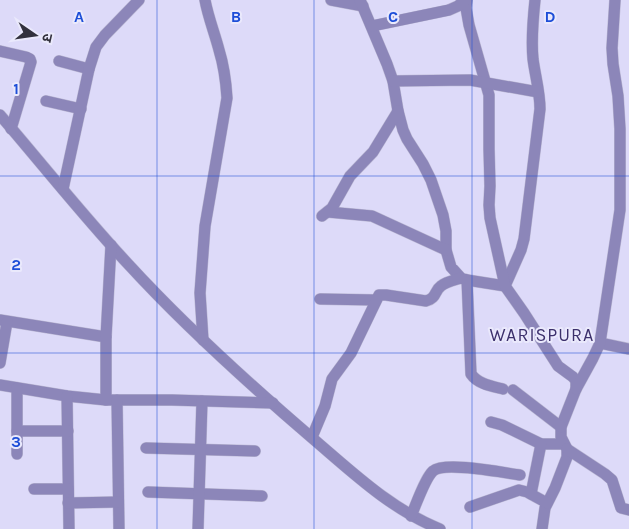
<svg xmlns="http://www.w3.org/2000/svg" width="629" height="529" viewBox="0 0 629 529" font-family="Karla,'Noto Sans Devanagari',sans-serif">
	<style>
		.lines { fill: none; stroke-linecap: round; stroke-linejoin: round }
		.minor-casing { stroke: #bbb8d3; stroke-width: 12 }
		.minor { stroke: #8c86b9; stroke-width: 11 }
		.grid { fill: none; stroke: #1d4ed8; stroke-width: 1; stroke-opacity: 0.55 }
		.labels { text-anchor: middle; stroke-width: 4; stroke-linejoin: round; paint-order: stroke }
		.quarter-label { font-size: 18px; letter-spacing: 1px; fill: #3c306c; stroke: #eae9fc }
		.grid-label { font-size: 16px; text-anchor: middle; font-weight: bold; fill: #1d4ed8; stroke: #eae9fc; stroke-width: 4; stroke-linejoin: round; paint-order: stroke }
	</style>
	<rect width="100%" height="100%" fill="#dddaf9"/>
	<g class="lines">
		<!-- minor casing -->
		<g class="minor-casing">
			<g id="minor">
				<path d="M331,0l32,6"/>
				<path d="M360,0l27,64 6,17 5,30 5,19 4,9 16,25 8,16 12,35 3,16v19l5,17 10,11 6,2 38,6 16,-36 3,-11 16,-130c0,-17 -5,-34 -7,-50 -2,-20 0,-40 2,-59"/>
				<path d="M467,0l-1,8 3,17 20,70v54l1,37 -1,19 1,13 15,68 19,27 34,53 15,11 3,4v8l-15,38v10l6,12v8l-12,31 -10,20 -3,21"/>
				<path d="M372,26l77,-16 9,-4 7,-6"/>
				<path d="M0,51l26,6 4,2 1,3 -20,67"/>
				<path d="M59,61l30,8"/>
				<path d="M393,81l77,-1 68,12"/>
				<path d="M46,101l35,8"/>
				<path d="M0,115c43,50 84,102 129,150 56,61 119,118 182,172 40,34 79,72 129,92"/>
				<path d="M63,189l26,-120 7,-22 9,-12 34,-35"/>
				<path d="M328,212l44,4 74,34"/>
				<path d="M322,216l10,-8 18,-32 23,-24 25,-41"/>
				<path d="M467,280l4,94c7,10 20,12 32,15"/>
				<path d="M320,299l56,1"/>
				<path d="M0,320l106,17"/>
				<path d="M203,340l-3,-47 5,-67 22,-128c-1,-16 -3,-32 -8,-48 -4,-16 -11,-33 -14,-50"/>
				<path d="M600,343l29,6"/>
				<path d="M0,363l7,-41"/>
				<path d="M0,385l67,11 39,4h66l101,3"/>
				<path d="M576,389l17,-31 7,-15 20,-133v-81l-2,-33 -5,-32 -1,-16 3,-48"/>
				<path d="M513,390l48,37"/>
				<path d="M67,396l2,133"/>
				<path d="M106,400v-63l5,-92"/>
				<path d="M117,400l2,129"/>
				<path d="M491,422l11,3 39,19h23"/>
				<path d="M17,431h51"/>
				<path d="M312,437l13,-31 7,-27 19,-26 28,-58h7l40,6c11,-3 8,-10 15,-15 5,-4 14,-6 20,-8"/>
				<path d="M146,448l109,3"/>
				<path d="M567,449l38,25 7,6 9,28 8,2"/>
				<path d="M17,454v-66"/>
				<path d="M34,489h34"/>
				<path d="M148,492l114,4"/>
				<path d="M531,494l10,-50"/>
				<path d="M68,503l50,-1"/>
				<path d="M470,507l49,-17 8,2 20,11"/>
				<path d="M411,516c5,-11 14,-38 22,-45 12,-10 71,2 87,4"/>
				<path d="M198,529l4,-128"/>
			</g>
		</g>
		<!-- minor -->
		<use href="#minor" class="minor"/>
	</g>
	<!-- grid -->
	<path class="grid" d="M157,0v529M314,0v529M472,0v529M0,176h629M0,353h629"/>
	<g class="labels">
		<!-- quarter labels -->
		<g class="quarter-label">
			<text x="542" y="341">WARISPURA</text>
		</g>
	</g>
	<g class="grid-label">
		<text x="79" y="22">A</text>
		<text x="236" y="22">B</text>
		<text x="393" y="22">C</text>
		<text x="550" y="22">D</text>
		<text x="16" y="94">1</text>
		<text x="16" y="270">2</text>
		<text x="16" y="447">3</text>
	</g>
	<!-- north arrow -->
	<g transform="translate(35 35) rotate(103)" stroke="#eae9fc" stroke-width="4" paint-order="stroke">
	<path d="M0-4L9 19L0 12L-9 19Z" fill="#32313d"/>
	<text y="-8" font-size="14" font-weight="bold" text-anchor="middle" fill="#32313d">उ</text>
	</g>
</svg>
